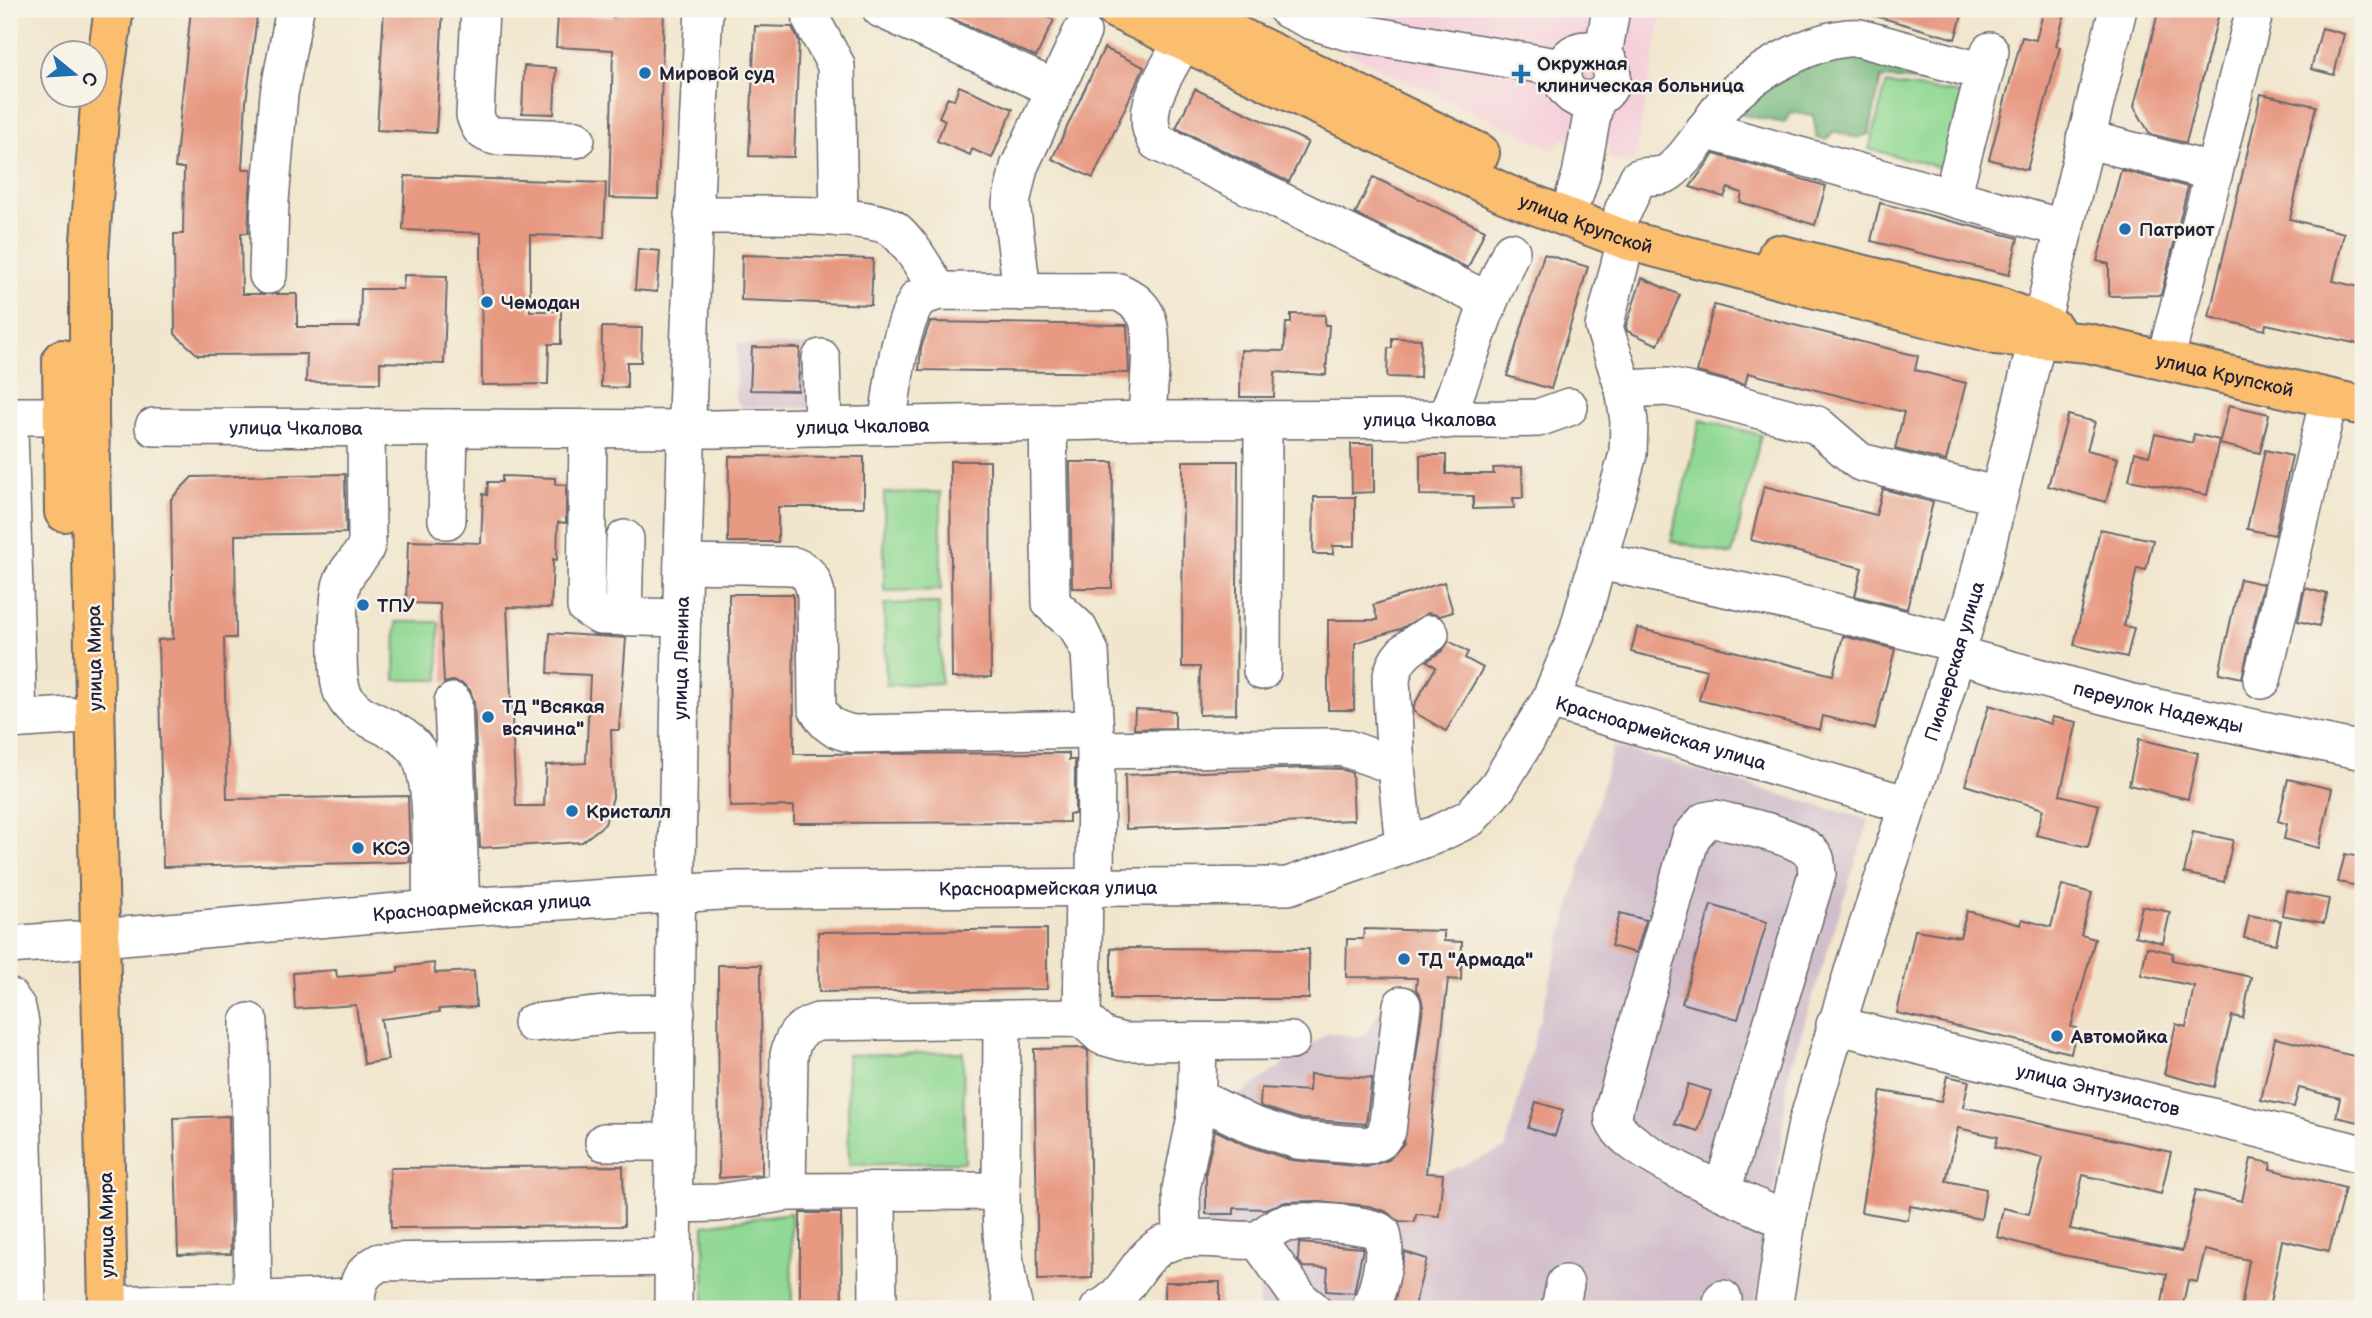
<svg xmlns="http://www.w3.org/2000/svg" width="2372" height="1318" viewBox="0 0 2372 1318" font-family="'Balsamiq Sans',sans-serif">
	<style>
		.built { fill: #f5cfda }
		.industrial { fill: #d1bdcb }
		.green { fill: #90d893; stroke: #597d67; stroke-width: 2 }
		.forest { fill: #74b87d; stroke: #4b6d5c; stroke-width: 2 }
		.building { fill: #e79982 }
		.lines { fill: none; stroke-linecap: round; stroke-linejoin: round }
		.minor-casing { stroke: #6a676e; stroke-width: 40 }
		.major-casing { stroke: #6a676e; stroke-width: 42 }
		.minor { stroke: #fff; stroke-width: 37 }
		.major { stroke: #fabe6e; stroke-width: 38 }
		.poi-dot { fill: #1f6fb2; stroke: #f7f3e8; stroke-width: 2.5 }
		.labels { text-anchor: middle; stroke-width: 5; stroke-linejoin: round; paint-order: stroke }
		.poi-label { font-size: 19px; font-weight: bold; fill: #22223b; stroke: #f7f3e8; text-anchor: start }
		.street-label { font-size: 19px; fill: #22223b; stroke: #f7f3e8 }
	</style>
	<rect width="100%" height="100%" fill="#f7f3e8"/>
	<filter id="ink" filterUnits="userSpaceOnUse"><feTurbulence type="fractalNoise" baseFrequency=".0143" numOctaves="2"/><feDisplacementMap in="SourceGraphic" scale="14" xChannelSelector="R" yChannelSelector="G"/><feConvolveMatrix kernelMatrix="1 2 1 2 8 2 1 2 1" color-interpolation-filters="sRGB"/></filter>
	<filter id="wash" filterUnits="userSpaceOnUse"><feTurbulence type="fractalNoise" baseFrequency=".00686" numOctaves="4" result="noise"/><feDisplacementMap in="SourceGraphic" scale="28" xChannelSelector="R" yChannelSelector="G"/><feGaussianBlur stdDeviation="1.57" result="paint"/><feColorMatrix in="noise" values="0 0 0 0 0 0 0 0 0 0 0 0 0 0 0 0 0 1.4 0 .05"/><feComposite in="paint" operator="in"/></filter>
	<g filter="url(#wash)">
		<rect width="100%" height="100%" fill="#f1e6cd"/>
		<!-- built -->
		<path class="built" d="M1254,9h409l-29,155 -26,-5 1,-12 -48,-8 -6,11z"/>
		<!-- industrial -->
		<g class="industrial">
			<path d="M737,344l103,2 -2,56 -27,6 -70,-1 -6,-9z"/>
			<path d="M1613,746l256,74 -81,255 -8,79 -25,155h-497l1,-21 -60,-70 2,-96 127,-89 36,4 32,-54 53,5 -20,183 15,2 61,-24z"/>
		</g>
		<!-- green -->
		<g class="green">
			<path d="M1886,84l77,10 -20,74 -74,-19z"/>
			<path d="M1700,420l61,15 -29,120 -61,-14z"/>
			<path d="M941,492v98l-57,1v-98z"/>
			<path d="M939,603l2,80 -55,2 -2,-81z"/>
			<path d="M396,622h43v58h-44z"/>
			<path d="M963,1052l2,110 -116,3 -2,-110z"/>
			<path d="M791,1213l1,96h-88v-84z"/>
		</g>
		<!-- forest -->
		<path class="forest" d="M1838,43l134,42 -91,-7 -12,56 -13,4 -22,-7 -8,9 -9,-2 -4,-23 -22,-3 -7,11 -61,-12z"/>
		<g id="blocks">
			<!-- building -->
			<g class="building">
				<path d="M191,9h67l-12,93 -4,67h9v7l-3,57h-7l1,61h55v33h63l1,-38h42l1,-14 43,1 -3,88 -64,-2v21l-74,-1 1,-28 -109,1 -23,-21 -1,-100h9l1,-66h-9z"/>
				<path d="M384,9h59l-7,124 -59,-3z"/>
				<path d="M615,9h49l-6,190 -49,-1 4,-148 -57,-3 2,-33 56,3z"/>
				<path d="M931,9h99l24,11 -18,37z"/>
				<path d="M1872,9h92l-9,30 -83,-24z"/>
				<path d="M2044,9h22l-10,37 4,1 -33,123 -38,-11 33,-122 14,3z"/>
				<path d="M2159,9h61l-34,134 -36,-9 -16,-28z"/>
				<path d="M755,26l37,1 7,14 -5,116 -45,-1z"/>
				<path d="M2322,28l22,6 -10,41 -23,-6z"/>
				<path d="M1104,48l40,19 -51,111 -41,-19z"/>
				<path d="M524,66l32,2 -2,46 -32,-1z"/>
				<path d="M959,86l54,23 -21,49 -20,-9 -2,6 -33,-14 8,-21 -6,-3 9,-20 6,3z"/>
				<path d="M1195,89l113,53 -19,40 -113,-54z"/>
				<path d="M2261,94l55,12 -26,113 54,14 -11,48 30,7v57l-97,-21 -1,6 -56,-13z"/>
				<path d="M1714,154l112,32 -11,39 -75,-23 2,-9 -14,-5 -4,9 -34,-10z"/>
				<path d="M2121,170l67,17 -27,108 -52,1v-32l-12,-3z"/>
				<path d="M405,176l201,7 -2,54 -74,-2v76h31v33h-12l-1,40 -66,1 -1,-152 -78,-3z"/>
				<path d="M1373,177l112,53 -17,38 -113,-54z"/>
				<path d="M1880,203l138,35 -9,37 -138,-34z"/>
				<path d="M638,249l22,2 -3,41 -22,-2z"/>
				<path d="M1544,254l44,13 -37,122 -44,-13z"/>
				<path d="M742,255l131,4 -2,46 -130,-5z"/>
				<path d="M1642,278l38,17 -22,50 -31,-14 -1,-5z"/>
				<path d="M1714,305l204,51 -3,14 51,13 -20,78 -51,-12 9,-37 -156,-39 -3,12 -48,-13z"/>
				<path d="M1291,314l34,1v10h4l-3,50 -51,-3 -1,25h-34l1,-47 43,1 2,-28h5z"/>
				<path d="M930,322l197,3 2,48 -210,-3 2,-22z"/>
				<path d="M602,327l40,1 -1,34h-14v26l-26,-1z"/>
				<path d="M1392,338l29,1 -1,39 -33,-1 1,-29h4z"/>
				<path d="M752,347l48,1 -2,43 -48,-1z"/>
				<path d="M2229,405l40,9 -9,39 -41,-9z"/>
				<path d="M2068,415l27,7 -8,28 31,8 -12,44 -58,-16z"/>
				<path d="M2155,434l37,9 2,-9 25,6 -12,55 -78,-15 6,-28 14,4z"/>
				<path d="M1351,444h23v48l-22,1z"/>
				<path d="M2265,450l27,6 -17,79 -28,-6z"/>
				<path d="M1420,455h26v19h48l-1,-6 29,-1 1,31h-10l1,10 -41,1v-13l-53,-1z"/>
				<path d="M729,456l135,1v50h-86v35h-50z"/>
				<path d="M950,461h40l1,216 -39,1z"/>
				<path d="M1183,461h55l-2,253 -37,1 1,-48h-18z"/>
				<path d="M1070,462h43l-1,126h-40z"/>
				<path d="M345,474l1,59 -111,2 1,103h-12l3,161 181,-3 2,66 -247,5 -5,-227 15,-1 -2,-140 21,-22z"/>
				<path d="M502,476l53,2v6l11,1v38l-8,-1 -1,38 -4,-1 -2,49 -44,-1 9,199h28l2,-41 40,-2 4,-88 -42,-2 2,-40 76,5 -7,92h-8l2,67 -8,27 -23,18 -102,6 -6,-147 -4,-11 -7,-6 -10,-3 -9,2 -4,-79 -34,-1 2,-62 73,2 2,-49 4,1 1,-13h14z"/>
				<path d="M1764,486l112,29 7,-26 50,13 -26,107 -52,-13 7,-28 -111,-28z"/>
				<path d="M1314,497h41v49h-22v8h-20z"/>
				<path d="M2100,529l53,11 -7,30 -9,-2 -13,58 10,2 -7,29 -53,-12z"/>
				<path d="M2240,579l23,5 -21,94 -23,-5z"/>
				<path d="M1444,582l9,30 -13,4 -12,-3 -28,16 -45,14 -1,67h-26v-90h50l-5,-15z"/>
				<path d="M2305,588l22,6 -8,32 -21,-5z"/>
				<path d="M729,594h64l1,160 275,-1v7h6v54h-6v8l-275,1v-17l-64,1z"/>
				<path d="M1637,628l196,47 10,-39 52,13 -20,80 -52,-13 -3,14 -121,-30 8,-30 -76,-18z"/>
				<path d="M1449,641l19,11 -3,6 18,10 -37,63 -32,-19v-7l22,-38 -9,-6 15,-10z"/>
				<path d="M1989,705l62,19 1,-7 25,5 -17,73 39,10 -11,42 -52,-12 7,-26 -78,-24z"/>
				<path d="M1135,709l40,2v17l-41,1z"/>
				<path d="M2139,739l59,14 -10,46 -59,-14z"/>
				<path d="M1306,768l35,1 11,4 2,47 -228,9 -1,-54z"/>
				<path d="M2288,779l44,10 -13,59 -35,-9 3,-15 -9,-3z"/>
				<path d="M2193,832l40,8 -9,42 -40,-9z"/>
				<path d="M2345,854l18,4v29l-25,-5z"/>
				<path d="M2062,885l30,8 -11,42 14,4 -24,88 6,1 -6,25 -174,-40 18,-83 45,7 7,-26 54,14 1,-6 29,8z"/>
				<path d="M2286,891l43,8 -5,24 -42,-8z"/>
				<path d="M1711,905l56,17 -29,97 -56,-16z"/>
				<path d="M2142,906l28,6 -7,31 -28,-7z"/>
				<path d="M1620,913l26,7 -10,33 -25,-7z"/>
				<path d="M2249,915l32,6 -5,23 -32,-6z"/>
				<path d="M1047,929v60l-228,3 -1,-60z"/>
				<path d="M1364,929l80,2v10l18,1 -1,38 -13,-1 -22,194 17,1 -4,42 -23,-2 -1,8 -16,-1 -14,-10 -16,-5 -51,-5 -32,1 -21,7 -31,-1v6h-28v-43l9,-41 30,15 46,15 75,7 23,-7 15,-17 19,-136 -2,-10 -5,-8 1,-11 -71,-1 1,-38h16z"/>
				<path d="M2147,947l26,6 -1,7 79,17 -8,41 -11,-2 -18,71 -50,-13 12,-50 10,3 8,-41 -53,-11z"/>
				<path d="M1111,948l198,1v50h-198z"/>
				<path d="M434,963l1,10 39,-2 2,36 -37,2 1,3 -59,7 7,41 -24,4 -8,-59 -61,4 -2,-36 43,-3 1,7 61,-5v-5z"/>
				<path d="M718,965h43l1,210 -43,3z"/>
				<path d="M2275,1038l88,20v65l-27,-6 4,-19 -41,-10 -5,19 -33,-7z"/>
				<path d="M1084,1048l4,3 4,227 -54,2 -4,-231z"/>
				<path d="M1310,1074l62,4 -6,46 -65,-5 -41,-13 1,-18 48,3z"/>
				<path d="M1947,1076l22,5 -6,26 208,45 -10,42 -78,-19 -13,54 112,22 14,-61 46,11 9,-42 20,4 -1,6 75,19 -16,63 -47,-11 -13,69h-28l8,-49 -44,-10 -8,32 -9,-2 -6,29h-21l6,-35 -104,-19 -66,-18 6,-29 26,6 14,-56 -48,-11 3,-10 -40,-9 -12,53 40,8 -5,30 -71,-13 -2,14 -47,-8 20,-121 60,10z"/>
				<path d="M1688,1084l23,7 -13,40 -23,-7z"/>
				<path d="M1536,1102l27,8 -8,26 -27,-8z"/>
				<path d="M229,1116l2,138 -53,1 -4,-137z"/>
				<path d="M623,1166l1,60 -233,2 -1,-60z"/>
				<path d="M800,1213h41l1,96h-42z"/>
				<path d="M1299,1243l64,5 -9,45 -28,-2 2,-23 -25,-1 -5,-7z"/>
				<path d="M1405,1252l22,7 -14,50h-20z"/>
				<rect x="1165" y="1282" width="55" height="27"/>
			</g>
		</g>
	</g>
	<g filter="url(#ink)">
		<use href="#blocks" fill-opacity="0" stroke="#6a676e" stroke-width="2"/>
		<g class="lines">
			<!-- minor casing -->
			<g class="minor-casing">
				<g id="minor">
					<path d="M480,9l-5,106c4,13 7,18 20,21l81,3"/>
					<path d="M811,9l1,12 24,44 3,153"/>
					<path d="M881,9l174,80"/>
					<path d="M1287,9l23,11 36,11 216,37"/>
					<path d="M1182,42c-14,30 -46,68 -25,100l332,159"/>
					<circle cx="1587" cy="75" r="25"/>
					<path d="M1603,55l8,-46"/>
					<path d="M1704,130l359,98"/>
					<path d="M2085,139l129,33 -49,189"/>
					<path d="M2214,172l41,-163"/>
					<path d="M1575,194l6,-19 14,-76"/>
					<path d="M1952,197l38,-146"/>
					<path d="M1623,211l15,-33c10,-4 21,1 31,-6 19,-13 39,-48 54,-67 27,-32 95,-70 137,-67l124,34"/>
					<path d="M693,215c38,1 177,-5 202,15 18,16 31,41 43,61"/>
					<path d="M268,275l2,-74 9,-107 16,-85"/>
					<path d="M1022,292l-11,-89 8,-36 63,-135"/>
					<path d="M821,358l2,69"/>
					<path d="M1624,389l43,-2 20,4 130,34 43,37 139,34"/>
					<path d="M9,416h53"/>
					<path d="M1446,420l43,-119 22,-50"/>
					<path d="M1048,422l3,181 27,25 12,24 6,98 -1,139"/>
					<path d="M887,425c7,-42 10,-90 31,-127l20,-7 181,1c10,5 19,10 25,20 13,18 3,84 3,108"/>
					<path id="s1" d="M154,427l562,2 431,-9 356,-1 35,-1 31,-11"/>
					<path d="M366,427l1,115c-3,16 -20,25 -25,41 -5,15 -5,84 -2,101 2,12 10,23 21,30 19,12 49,20 59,42 17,36 9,111 12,153"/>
					<path d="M588,429l-2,178 14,9 82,2"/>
					<path d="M9,430l9,289"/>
					<path d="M447,520l2,-92"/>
					<path d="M1599,561l215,46 146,37"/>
					<path d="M683,564l111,2c15,6 19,13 22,29l1,113c9,18 18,22 37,26l240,-5"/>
					<path d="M623,617l2,-78"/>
					<path id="s2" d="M1957,655l172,47 234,49"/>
					<path d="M1262,671l1,-251"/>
					<path d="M2262,680l67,-282"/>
					<path d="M1550,700l27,-65 51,-181 1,-33 -5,-32 -20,-62 22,-87"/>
					<path d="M453,702l8,205"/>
					<path d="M9,720l60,-4"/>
					<path d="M1096,750l232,-3 17,1 51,18 8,80"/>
					<path d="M1396,766l-5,-86c4,-25 19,-33 39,-46"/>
					<path id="s3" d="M100,938l332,-29 305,-19 551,-4 147,-51 35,-17 28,-32 52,-86 358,105"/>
					<path d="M9,945l66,-5"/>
					<path d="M9,997l8,11 3,15 7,286"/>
					<path d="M1082,1018l2,-129"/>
					<path d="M249,1022l4,277"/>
					<path d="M532,1023l83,-9 61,-1"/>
					<path id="s4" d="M1835,1025l528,129"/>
					<path d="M1197,1098l55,27 45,15 71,6 12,-5 7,-10 15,-126"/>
					<path d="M604,1142h70"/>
					<path d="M1001,1191l1,-171"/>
					<path d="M1722,1191l95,-317c-1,-4 0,-12 -2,-16 -10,-22 -77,-33 -100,-39l-10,2 -14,16 -76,268c-1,5 -2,12 -1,16 12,33 138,83 173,100"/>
					<path d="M787,1192l2,-137c4,-19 10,-27 29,-33l264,-4 20,18 21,6 168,-1"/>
					<path d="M877,1192l1,117"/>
					<path d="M673,1204l45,-1 69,-11 214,-1c0,41 2,78 13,118"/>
					<path d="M1182,1239l-1,-50 15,-72 2,-75"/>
					<path d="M1258,1240l43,60 11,9"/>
					<path d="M108,1305l248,-8"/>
					<path d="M356,1309c0,-23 2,-35 24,-47l293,-5"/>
					<path id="s5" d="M673,1309c2,-433 8,-867 31,-1300"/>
					<path d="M1099,1309c29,-13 37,-50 64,-64 27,-13 62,-3 91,-5 11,-1 17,-13 28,-16 15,-5 89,-1 100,9 6,22 -3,55 -12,76"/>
					<path d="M1560,1309l5,-25"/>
					<path d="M1721,1309l2,-10"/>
					<path id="s6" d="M1773,1309l14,-88 20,-97 51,-169 79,-236 42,-142 139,-568"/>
				</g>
			</g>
			<!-- major casing -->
			<g class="major-casing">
				<g id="major">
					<path id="s7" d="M1115,9l391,185 120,46 369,95 93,8 275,63"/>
					<path d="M1182,9l298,144"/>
					<path d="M1778,254l224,54 52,21"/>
					<path d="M62,359l2,153"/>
					<path d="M108,1309l-19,-894v-160l11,-150 14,-96"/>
				</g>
			</g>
			<!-- minor -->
			<use href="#minor" class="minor"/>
			<!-- major -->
			<use href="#major" class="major"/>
		</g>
	</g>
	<!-- markers -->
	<g class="poi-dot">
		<circle cx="645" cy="73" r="7"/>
		<path d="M1517.5 63.5h7v7h7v7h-7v7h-7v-7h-7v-7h7z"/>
		<circle cx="2125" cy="229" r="7"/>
		<circle cx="487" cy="302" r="7"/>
		<circle cx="363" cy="605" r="7"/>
		<circle cx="488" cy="717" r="7"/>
		<circle cx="572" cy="811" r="7"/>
		<circle cx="358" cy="848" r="7"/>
		<circle cx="1404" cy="959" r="7"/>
		<circle cx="2057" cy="1036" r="7"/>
	</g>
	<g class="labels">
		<!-- poi labels -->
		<g class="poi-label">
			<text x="1537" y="70">Окружная<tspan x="1537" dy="22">клиническая больница</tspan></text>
			<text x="659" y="80">Мировой суд</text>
			<text x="2139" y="236">Патриот</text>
			<text x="501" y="309">Чемодан</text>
			<text x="377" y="612">ТПУ</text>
			<text x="502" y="713">ТД "Всякая<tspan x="502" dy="22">всячина"</tspan></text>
			<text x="586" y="818">Кристалл</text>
			<text x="372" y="855">КСЭ</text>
			<text x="1418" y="966">ТД "Армада"</text>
			<text x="2071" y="1043">Автомойка</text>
		</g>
		<!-- street labels -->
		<g class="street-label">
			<text dy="7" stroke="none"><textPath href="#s7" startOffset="518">улица Крупской</textPath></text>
			<text dy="7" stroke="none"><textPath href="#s7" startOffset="1176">улица Крупской</textPath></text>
			<text dy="7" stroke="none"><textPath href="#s1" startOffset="1276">улица Чкалова</textPath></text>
			<text dy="7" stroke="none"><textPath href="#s1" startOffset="709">улица Чкалова</textPath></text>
			<text dy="7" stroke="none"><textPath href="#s1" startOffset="142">улица Чкалова</textPath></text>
			<text transform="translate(94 658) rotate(-91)" y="7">улица Мира</text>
			<text dy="7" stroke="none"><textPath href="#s5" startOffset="651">улица Ленина</textPath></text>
			<text dy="7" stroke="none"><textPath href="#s6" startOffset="674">Пионерская улица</textPath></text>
			<text dy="7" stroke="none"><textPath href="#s2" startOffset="208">переулок Надежды</textPath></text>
			<text dy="7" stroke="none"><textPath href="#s3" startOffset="1643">Красноармейская улица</textPath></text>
			<text dy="7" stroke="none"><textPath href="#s3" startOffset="950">Красноармейская улица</textPath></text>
			<text dy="7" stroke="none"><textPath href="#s3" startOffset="383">Красноармейская улица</textPath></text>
			<text dy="7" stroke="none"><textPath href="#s4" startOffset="271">улица Энтузиастов</textPath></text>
			<text transform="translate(106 1225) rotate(-91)" y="7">улица Мира</text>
		</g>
	</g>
	<!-- margin -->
	<rect width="2372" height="1318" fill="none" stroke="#f7f3e8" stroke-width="35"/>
	<!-- north arrow -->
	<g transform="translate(74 74) rotate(108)"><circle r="33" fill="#f7f3e8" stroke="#a29fa3" stroke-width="2"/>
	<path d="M0-5L12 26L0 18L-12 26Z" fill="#1f6fb2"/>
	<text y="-10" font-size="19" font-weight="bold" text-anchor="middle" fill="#22223b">С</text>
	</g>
</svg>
